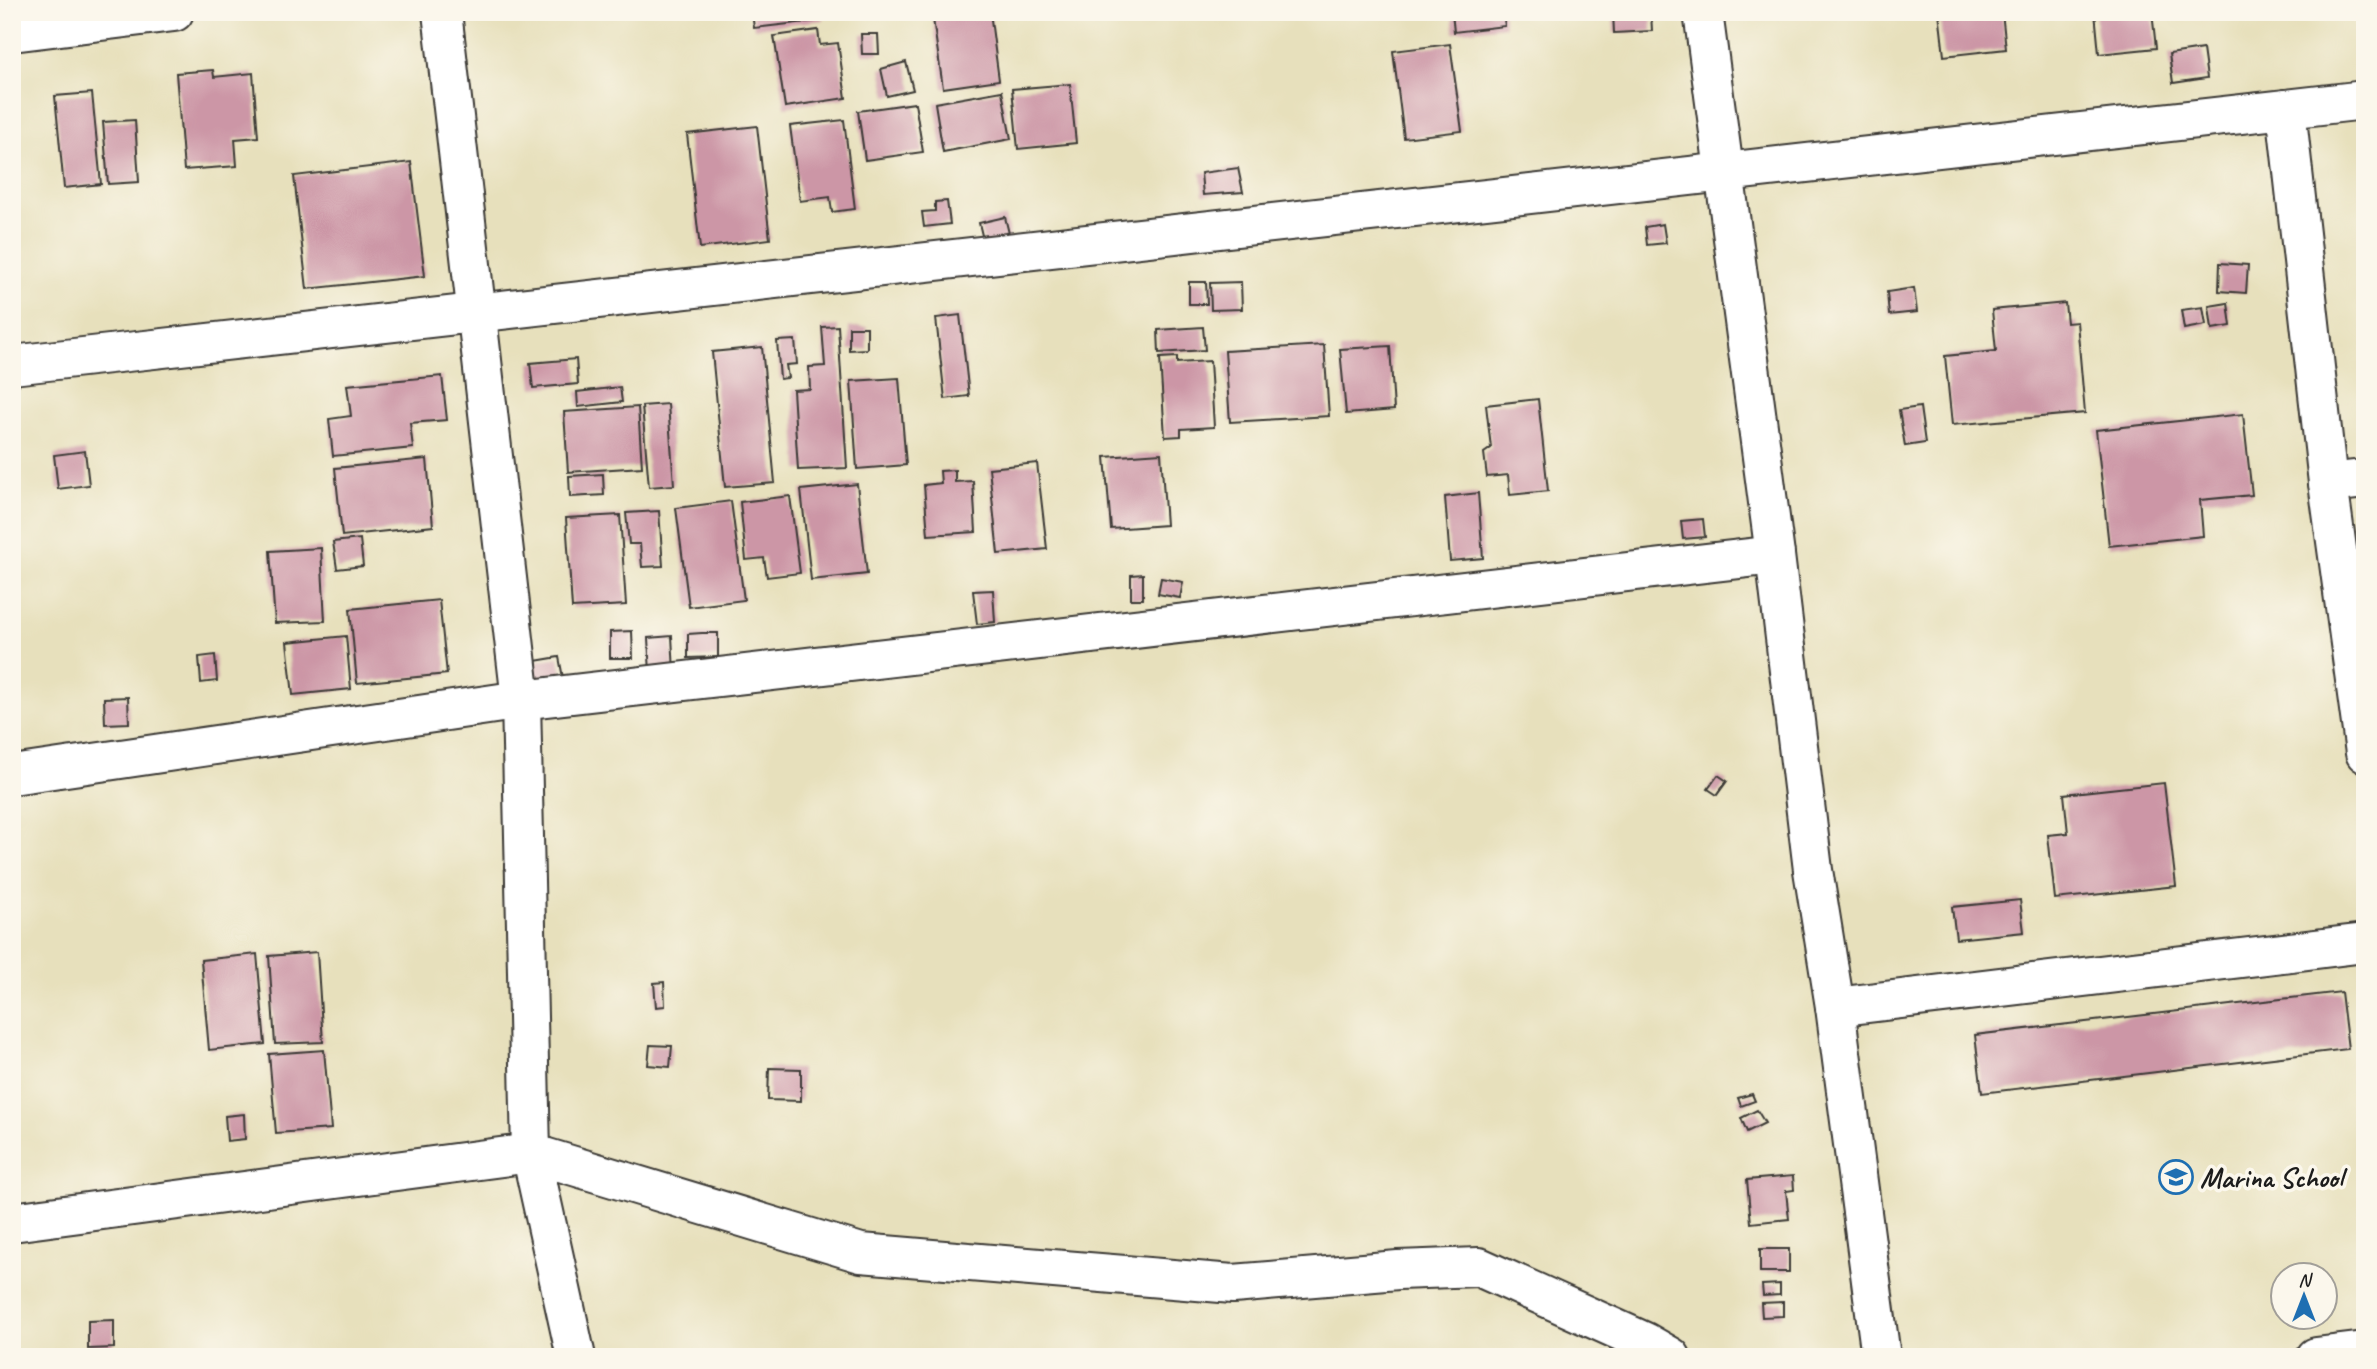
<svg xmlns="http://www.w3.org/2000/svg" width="2377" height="1369" viewBox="0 0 2377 1369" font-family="Caveat,sans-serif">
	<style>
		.building { fill: #cc96a6 }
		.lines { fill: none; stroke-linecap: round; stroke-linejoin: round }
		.minor-casing { stroke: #3a3934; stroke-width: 42 }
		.minor { stroke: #fff; stroke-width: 38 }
		.labels { text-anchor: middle; stroke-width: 7; stroke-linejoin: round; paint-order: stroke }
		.poi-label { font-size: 28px; font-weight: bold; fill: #1c1c1c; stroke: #fbf7ec; text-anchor: start }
	</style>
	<rect width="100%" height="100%" fill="#fbf7ec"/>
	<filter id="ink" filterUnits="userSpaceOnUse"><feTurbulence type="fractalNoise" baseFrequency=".0143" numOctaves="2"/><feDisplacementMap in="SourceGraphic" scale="14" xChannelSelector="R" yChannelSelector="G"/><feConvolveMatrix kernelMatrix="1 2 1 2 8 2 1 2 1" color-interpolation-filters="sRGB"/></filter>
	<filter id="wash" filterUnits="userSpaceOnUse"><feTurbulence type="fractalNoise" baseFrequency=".00686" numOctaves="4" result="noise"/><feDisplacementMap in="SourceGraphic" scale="28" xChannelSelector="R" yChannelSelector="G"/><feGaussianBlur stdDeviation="1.57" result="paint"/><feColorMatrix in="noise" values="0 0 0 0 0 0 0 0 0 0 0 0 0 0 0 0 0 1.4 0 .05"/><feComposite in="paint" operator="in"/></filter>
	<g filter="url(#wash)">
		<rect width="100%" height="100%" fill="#e7e0bc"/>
		<g id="blocks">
			<!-- building -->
			<g class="building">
				<path d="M752,12h70l1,8 -69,8z"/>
				<path d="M932,12h58l9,68 -56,8z"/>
				<path d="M1452,12h51l2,14 -51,6z"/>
				<path d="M1613,12h38l1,19 -38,2z"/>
				<path d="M1939,12h63l4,37 -62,7z"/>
				<path d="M2095,12h57l4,36 -57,6z"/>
				<path d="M818,30l2,15 18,-2 8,55 -61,9 -11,-71z"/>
				<path d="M861,34h17l1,20h-17z"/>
				<path d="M1450,44l12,87 -58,7 -11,-87z"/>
				<path d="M2203,49l4,29 -34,5 -4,-29z"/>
				<path d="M906,62l7,28 -26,6 -6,-27z"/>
				<path d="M213,70l1,7 39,-4 5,64 -23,2 2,27 -53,4 -8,-97z"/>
				<path d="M1070,84l6,59 -58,6 -6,-60z"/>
				<path d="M1002,91l9,48 -68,13 -8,-49z"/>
				<path d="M92,93l9,91 -37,4 -9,-92z"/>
				<path d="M915,103l8,49 -58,8 -7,-49z"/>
				<path d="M135,120l4,62 -31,2 -5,-62z"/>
				<path d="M844,120l11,89 -23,3 -2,-15 -30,4 -10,-75z"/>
				<path d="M757,126l13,113 -70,9 -13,-114z"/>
				<path d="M411,162l14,114 -118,13 -13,-113z"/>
				<path d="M1238,168l5,24 -40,3 -2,-22z"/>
				<path d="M947,201l3,23 -26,3 -2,-15 13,-1v-9z"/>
				<path d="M1005,217l7,29 -26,6 -7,-29z"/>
				<path d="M1663,224l3,19 -19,2 -2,-18z"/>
				<path d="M2220,263l28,2 -2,28 -27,-2z"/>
				<path d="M1189,282h17l1,22h-18z"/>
				<path d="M1241,282l1,27 -31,1 -1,-27z"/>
				<path d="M1914,288l3,24 -28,3 -2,-23z"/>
				<path d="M2065,303l2,20 10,-1 8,91 -133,12 -7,-69 51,-5 -4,-41z"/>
				<path d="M2228,303l3,23 -19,3 -3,-23z"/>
				<path d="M2203,307l3,18 -22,4 -3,-19z"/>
				<path d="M960,315l9,81 -24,3 -9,-81z"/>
				<path d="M838,326l9,142 -49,2 -5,-80 17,-1 -1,-22 16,-1 -3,-39z"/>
				<path d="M849,327h18v22l-18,1z"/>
				<path d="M1203,327l2,23 -46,3 -1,-23z"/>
				<path d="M795,340l2,24 -11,1 2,13 -8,1 -3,-38z"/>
				<path d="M1324,345l5,71 -99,6 -5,-71z"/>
				<path d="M1390,346l4,64 -48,4 -6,-65z"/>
				<path d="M762,347l13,136 -50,4 -13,-135z"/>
				<path d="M1177,357v6l33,-2 4,66 -33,2v7l-16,1 -5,-79z"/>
				<path d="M576,359l2,25 -45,4 -3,-25z"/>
				<path d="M442,376l5,44 -37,3 3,25 -80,8 -4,-37 22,-3 -4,-31z"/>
				<path d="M899,378l7,87 -49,4 -6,-88z"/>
				<path d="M620,387l2,15 -44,5 -1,-15z"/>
				<path d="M1538,399l10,92 -38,4 -2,-20 -21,2 -3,-24 7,-5 -5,-43z"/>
				<path d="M668,404l6,81 -25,2 -7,-81z"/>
				<path d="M638,407l4,60 -74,5 -4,-60z"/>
				<path d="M1920,407l5,36 -20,3 -6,-36z"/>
				<path d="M2243,414l9,81 -52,5 3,36 -94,10 -13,-116z"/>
				<path d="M85,451l4,34 -31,4 -4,-34z"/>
				<path d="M1161,453l5,72 -55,4 -6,-72z"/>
				<path d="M427,459l6,67 -91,10 -7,-68z"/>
				<path d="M1037,463l10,86 -49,5 -9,-86z"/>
				<path d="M955,470v12l18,-1 3,51 -48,3 -4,-50 17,-2 -1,-12z"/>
				<path d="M603,474l1,21 -34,2 -1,-21z"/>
				<path d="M857,484l10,90 -56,6 -10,-90z"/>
				<path d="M1478,493l5,65 -33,3 -5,-64z"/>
				<path d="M790,496l10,77 -33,4 -3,-19 -18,2 -6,-58z"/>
				<path d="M731,501l13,99 -55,7 -13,-99z"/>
				<path d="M659,511l4,55 -21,1 -2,-23h-11l-3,-31z"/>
				<path d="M620,515l6,90 -54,3 -6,-90z"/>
				<path d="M1703,519l2,18 -22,2 -2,-18z"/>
				<path d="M12,522h2l5,49 -7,1z"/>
				<path d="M360,539l3,27 -26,3 -4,-27z"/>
				<path d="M321,548l4,73 -50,2 -5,-72z"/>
				<path d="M1143,574v25h-12v-24z"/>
				<path d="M1161,578l22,4 -3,16 -22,-4z"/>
				<path d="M993,590l2,32 -18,2 -4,-33z"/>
				<path d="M439,600l8,74 -90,9 -7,-74z"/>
				<path d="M632,631l1,27h-23v-26z"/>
				<path d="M702,633h16v24l-30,1v-24z"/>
				<path d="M346,636l5,53 -58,6 -6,-53z"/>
				<path d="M672,636l2,36 -24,1 -2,-35z"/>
				<path d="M215,655l2,26 -16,2 -2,-26z"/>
				<path d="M559,657l5,26 -31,6 -4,-27z"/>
				<path d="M128,697l1,26 -24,1 -1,-26z"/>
				<path d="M1718,775l9,6 -10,14 -9,-6z"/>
				<path d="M2164,783l12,103 -121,13 -7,-64 20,-2 -4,-39z"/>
				<path d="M2020,900l4,32 -68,7 -4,-32z"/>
				<path d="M317,952l6,90 -48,2 -6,-88z"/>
				<path d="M257,954l8,90 -56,6 -8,-90z"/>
				<path d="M664,982l1,24 -9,1 -2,-24z"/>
				<path d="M2341,992l7,57 -366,44 -7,-58z"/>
				<path d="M650,1045l22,1 -2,21 -22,-2z"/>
				<path d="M324,1050l7,79 -55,4 -7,-79z"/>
				<path d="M769,1068l32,1v32l-33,-1z"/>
				<path d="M1752,1094l3,7 -14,5 -3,-8z"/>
				<path d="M1757,1110l8,13 -18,9 -6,-14z"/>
				<path d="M244,1114l1,25 -18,2 -2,-25z"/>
				<path d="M1793,1176l1,14 -8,1 3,28 -38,4 -4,-43z"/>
				<rect x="1760" y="1249" width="29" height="23"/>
				<path d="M1780,1284v11l-17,1 -1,-11z"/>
				<path d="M1783,1302v14l-21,1 -1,-14z"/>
				<path d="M114,1320v28l-26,1v-28z"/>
			</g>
		</g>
	</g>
	<g filter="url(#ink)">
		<use href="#blocks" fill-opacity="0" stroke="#3a3934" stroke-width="2"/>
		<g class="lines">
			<!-- minor casing -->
			<g class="minor-casing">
				<g id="minor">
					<path d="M442,12l79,688 10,453 45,204"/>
					<path d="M1703,12l72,543 38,315 22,137 46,350"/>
					<path d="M12,32l162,-20"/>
					<path d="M2286,109l42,374 37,270"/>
					<path d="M12,365l2353,-265"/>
					<path d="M2328,483l37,-4"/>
					<path d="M12,775l509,-75 1254,-145"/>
					<path d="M1835,1007l530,-64"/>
					<path d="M12,1222l519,-69 330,100 372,31 165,-14 81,-3 166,75 26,15"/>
					<path d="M2316,1357l49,-6"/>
				</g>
			</g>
			<!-- minor -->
			<use href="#minor" class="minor"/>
		</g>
	</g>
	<!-- icons -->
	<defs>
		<g id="school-ring" transform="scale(1.75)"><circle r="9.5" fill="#fbf7ec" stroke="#1f6fb2" stroke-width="1.5"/><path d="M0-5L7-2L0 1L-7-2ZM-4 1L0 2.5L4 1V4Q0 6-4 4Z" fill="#1f6fb2"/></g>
	</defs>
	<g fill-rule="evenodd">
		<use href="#school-ring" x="2176" y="1177"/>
	</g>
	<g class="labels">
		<!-- poi labels -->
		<g class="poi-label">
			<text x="2200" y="1187">Marina School</text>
		</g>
	</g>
	<!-- margin -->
	<rect width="2377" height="1369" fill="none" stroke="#fbf7ec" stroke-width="42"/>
	<!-- north arrow -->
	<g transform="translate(2304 1296)"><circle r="33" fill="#fbf7ec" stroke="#a29f99" stroke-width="2"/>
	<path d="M0-5L12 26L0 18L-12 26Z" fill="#1f6fb2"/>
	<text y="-10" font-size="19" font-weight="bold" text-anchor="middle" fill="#1c1c1c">N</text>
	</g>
</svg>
